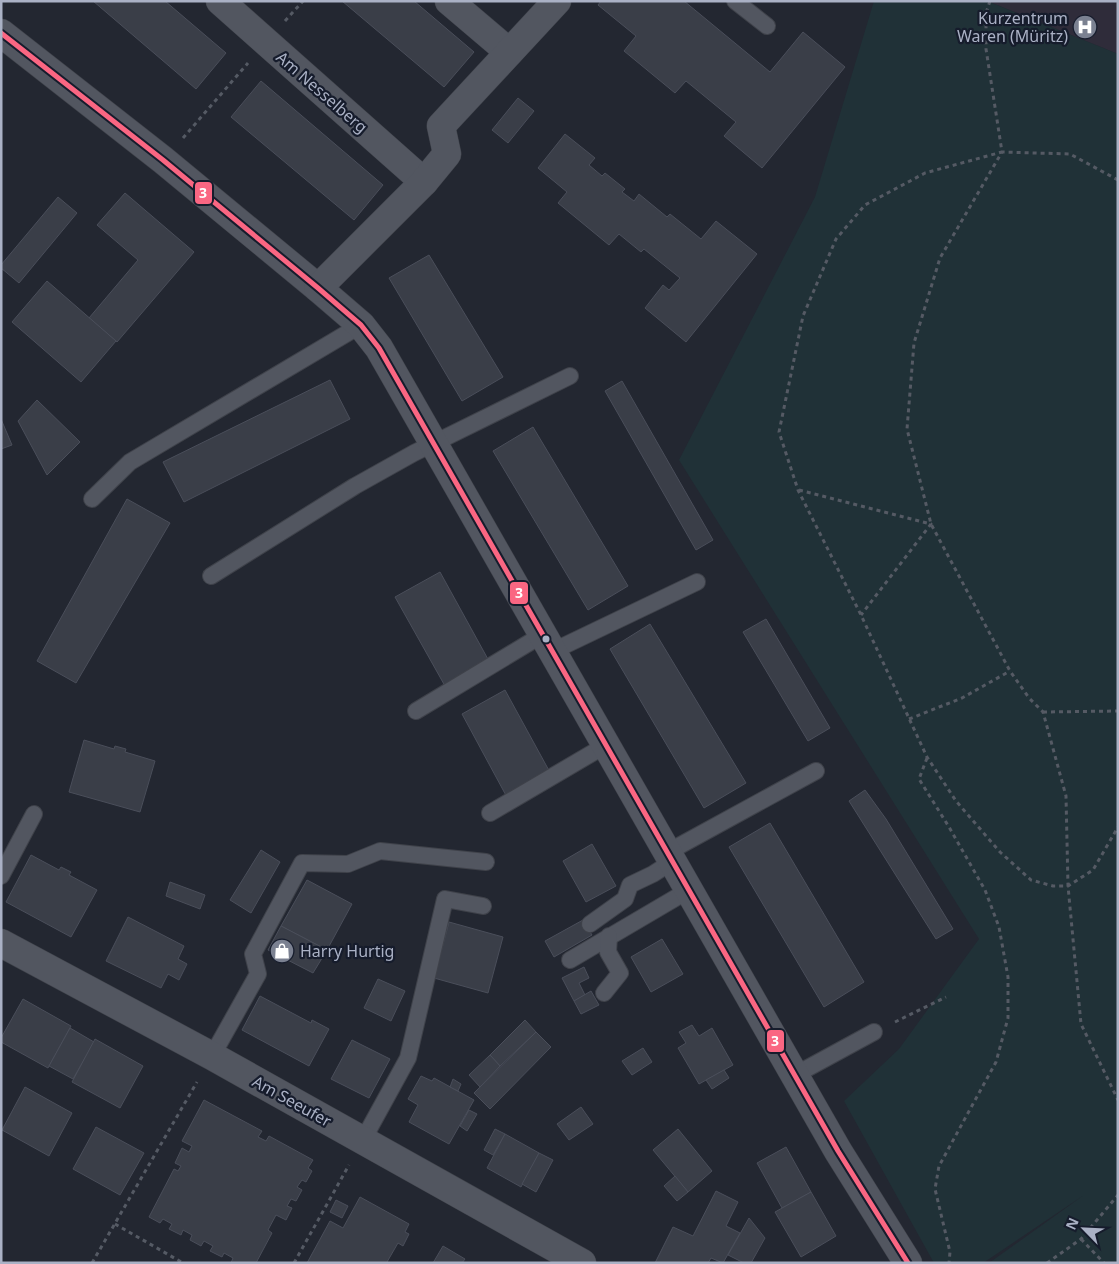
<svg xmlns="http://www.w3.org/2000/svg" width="1119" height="1264" viewBox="0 0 1119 1264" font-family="'Noto Sans',sans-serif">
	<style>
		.medical { fill: #2f2c3a }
		.green { fill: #203137 }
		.building { fill: #3a3e48; stroke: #4a4e5a }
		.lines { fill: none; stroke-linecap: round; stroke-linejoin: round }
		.service-casing { stroke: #3f424a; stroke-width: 18 }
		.minor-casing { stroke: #3f424a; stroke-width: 29 }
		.path { stroke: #555a64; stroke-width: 3; stroke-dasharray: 4 4; stroke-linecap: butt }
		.service { stroke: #525660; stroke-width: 16 }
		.minor { stroke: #525660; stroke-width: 28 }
		.bus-1-casing { stroke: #161c2c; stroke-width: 9 }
		.bus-1 { stroke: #fa6682; stroke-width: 5 }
		.bus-dot { fill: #aab1c5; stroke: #161c2c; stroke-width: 2 }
		.labels { text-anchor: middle; stroke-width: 4.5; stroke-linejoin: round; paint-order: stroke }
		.poi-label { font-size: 16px; fill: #aab1c5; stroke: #161c2c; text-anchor: end }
		.street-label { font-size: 16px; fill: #aab1c5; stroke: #161c2c }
		.line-badge { stroke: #161c2c; stroke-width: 2 }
		.badge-label { font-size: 14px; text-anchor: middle; font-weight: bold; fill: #fff }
	</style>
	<rect width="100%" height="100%" fill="#232731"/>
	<!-- medical -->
	<path class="medical" d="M987,1h131v53z"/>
	<!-- green -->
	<path class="green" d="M874,1h113l131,53v1209h-129l95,-68 -101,68h-49l-90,-162 55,-52 80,-110 -300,-479 136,-263z"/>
	<!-- building -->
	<g class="building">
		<path d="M93,1h72l61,52 -30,36z"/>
		<path d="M342,1h72l60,51 -30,35z"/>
		<path d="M601,1h83l86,71 33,-40 42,35 -83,101 -38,-32 12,-14 -50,-41 -11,12 -51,-42 12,-15 -38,-31z"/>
		<path d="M261,81l122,104 -29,35 -123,-103z"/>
		<path d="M518,98l16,13 -26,32 -16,-13z"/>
		<path d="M565,134l30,24 -6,7 13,11 3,-3 20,16 -3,3 12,9 5,-7 28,23 3,-3 31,25 15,-18 41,33 -71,88 -41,-34 18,-23 6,5 11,-12 -36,-29 -3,3 -22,-18 -10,11 -51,-42 9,-11 -29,-24z"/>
		<path d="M125,193l69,59 -77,90 -28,-24 49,-58 -41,-35z"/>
		<path d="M58,197l19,16 -58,70 -18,-15v-3z"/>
		<path d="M429,255l74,122 -41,24 -73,-123z"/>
		<path d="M47,281l69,60 -35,41 -69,-60z"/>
		<path d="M330,380l20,39 -166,83 -21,-40z"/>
		<path d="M622,381l91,159 -17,10 -91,-159z"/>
		<path d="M37,400l43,42 -33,33 -29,-54z"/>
		<path d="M1,419l11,26 -11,4z"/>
		<path d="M533,427l95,159 -40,24 -95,-159z"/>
		<path d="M127,499l43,24 -94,160 -39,-22z"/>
		<path d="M440,572l49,89 -44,25 -50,-89z"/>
		<path d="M766,619l64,109 -22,13 -65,-109z"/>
		<path d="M650,624l96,159 -42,25 -94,-159z"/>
		<path d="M505,690l47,86 -43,25 -47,-87z"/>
		<path d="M84,740l30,9 1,-3 11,3 -1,3 30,9 -15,51 -71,-20z"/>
		<path d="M865,790l21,29 67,110 -17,10 -87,-138z"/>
		<path d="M770,823l94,159 -40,25 -95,-160z"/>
		<path d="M592,844l24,42 -30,16 -23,-41z"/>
		<path d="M261,850l19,12 -29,51 -21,-13z"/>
		<path d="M31,855l28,15 2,-3 10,5 -2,3 28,15 -26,47 -65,-35z"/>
		<path d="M307,880l45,24 -25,46 -46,-24z"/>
		<path d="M170,882l35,13 -5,14 -34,-13z"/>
		<path d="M128,917l56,29 -6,13 9,5 -8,16 -11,-6 -7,14 -55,-27z"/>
		<path d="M583,920l9,15 -38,22 -9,-16z"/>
		<path d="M449,922l54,15 -15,56 -54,-15z"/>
		<path d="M281,926l46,24 -14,23 -45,-23z"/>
		<path d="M662,939l21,35 -32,18 -20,-35z"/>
		<path d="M584,967l5,11 -10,5 6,12 -11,6 -12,-23z"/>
		<path d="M378,979l27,12 -14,30 -27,-13z"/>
		<path d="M591,991l8,14 -18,9 -7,-13z"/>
		<path d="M260,996l51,27 1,-3 17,9 -20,37 -67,-36z"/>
		<path d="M23,999l48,27 -23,42 -47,-26v-4z"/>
		<path d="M525,1020l11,12 -36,34 -10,-11z"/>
		<path d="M692,1025l7,11 13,-8 21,37 -34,19 -21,-36 8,-5 -7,-11z"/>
		<path d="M70,1028l24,14 -21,37 -24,-13z"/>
		<path d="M536,1032l15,15 -61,62 -16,-16z"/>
		<path d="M95,1039l48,27 -23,42 -48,-26z"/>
		<path d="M352,1040l38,19 -21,39 -38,-19z"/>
		<path d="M643,1048l9,14 -20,13 -10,-14z"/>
		<path d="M490,1055l10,11 -20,21 -11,-12z"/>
		<path d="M724,1070l5,8 -17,11 -6,-9z"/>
		<path d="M421,1076l11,5 2,-3 40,22 -25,44 -40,-22 9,-17 -10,-6z"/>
		<path d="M453,1079l8,5 -3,7 -8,-4z"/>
		<path d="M25,1087l47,26 -23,43 -47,-26z"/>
		<path d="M204,1100l58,31 -4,6 8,4 3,-5 44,24 -5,8 4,3 -6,11 -4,-2 -5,7 5,3 -6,11 -5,-2 -4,7 5,2 -6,12 -10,-5 -8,15 4,3 -16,30h-25l2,-5 -9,-5 -2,4 -12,-6 3,-5 -9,-5 -3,5 -11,-6 2,-5 -9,-5 -2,5 -12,-6 3,-5 -9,-5 -3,4 -11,-6 25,-48 4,2 3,-5 -6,-3 7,-15 7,4 3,-6 -10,-5z"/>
		<path d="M581,1107l12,17 -24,16 -12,-16z"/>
		<path d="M469,1110l8,4 -10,17 -7,-5z"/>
		<path d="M96,1127l48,26 -24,42 -47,-26z"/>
		<path d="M495,1129l10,5 -12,21 -9,-5z"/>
		<path d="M678,1129l34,42 -24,21 -35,-42z"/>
		<path d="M505,1134l34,19 -18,34 -34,-19z"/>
		<path d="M786,1147l25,45 -29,16 -25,-45z"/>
		<path d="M539,1153l14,7 -17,32 -14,-8z"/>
		<path d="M675,1176l13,16 -11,9 -13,-15z"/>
		<path d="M716,1191l22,11 -12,24 14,7 -17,30 -12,-5 -3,5h-53l18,-36 20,9z"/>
		<path d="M811,1192l25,44 -35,21 -26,-45z"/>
		<path d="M360,1197l49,27 -4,8 4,2 -6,12 -5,-3 -11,19 2,1h-82l23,-42 13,7z"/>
		<path d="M336,1200l12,6 -6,12 -12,-6z"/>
		<path d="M749,1218l16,20 -14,25h-7l-16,-8z"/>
		<path d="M443,1246l22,13 -3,4h-29z"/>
	</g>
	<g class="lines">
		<!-- service casing -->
		<g class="service-casing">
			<g id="service">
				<path d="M735,1l32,25"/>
				<path d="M92,499l38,-37 231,-137"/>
				<path d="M211,576l144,-90 59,-33 156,-77"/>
				<path d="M551,652l146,-70"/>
				<path d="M416,711l126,-76"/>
				<path d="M490,813l116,-68"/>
				<path d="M668,852l148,-81"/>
				<path d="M1,876l33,-62"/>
				<path d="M590,924l35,-25 5,-14 23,-11 20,-13"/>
				<path d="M570,960l119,-70"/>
				<path d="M604,993l16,-20 -12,-21 1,-16"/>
				<path d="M212,1056l46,-82 -5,-20 49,-91 46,1 32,-13 106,11"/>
				<path d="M795,1075l79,-43"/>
				<path d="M363,1140l45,-82 37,-159 38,7"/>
			</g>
		</g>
		<!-- minor casing -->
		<g class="minor-casing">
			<g id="minor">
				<path d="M220,1l204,181"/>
				<path d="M449,1l60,51"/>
				<path d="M1,33l162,127 155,128 43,37 18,23 459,803 70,112"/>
				<path d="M318,288l106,-106 23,-28 -6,-28 116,-125"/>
				<path d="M1,943l211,113 370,207"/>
			</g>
		</g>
		<!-- path -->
		<g class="path">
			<path d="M990,1l-4,12v36l16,103 -77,21 -60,32 -29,34 -33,77 -24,116 19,58 63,125 66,142 29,44 44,51 31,28 22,6h15l25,-16 25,-43"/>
			<path d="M285,21l18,-20"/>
			<path d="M183,138l65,-75"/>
			<path d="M1118,180l-48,-26 -68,-2 -62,106 -26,85 -7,86 24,95 79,147 19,27 14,14 23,84 2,90 13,138 37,76"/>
			<path d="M799,490l132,34 -70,91"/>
			<path d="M1043,712l75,-1"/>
			<path d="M909,719l53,-21 48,-27"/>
			<path d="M927,758l-8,21 30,48 36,63 14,37 9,50v41l-12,44 -57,104 -4,23 15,63 -1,11"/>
			<path d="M895,1022l51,-25"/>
			<path d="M115,1224l68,39"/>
			<path d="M1081,1239l23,24"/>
			<path d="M92,1263l105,-181"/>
			<path d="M294,1263l55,-98"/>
			<path d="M1047,1263l34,-24 37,-44"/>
		</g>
		<!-- service -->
		<use href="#service" class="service"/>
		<!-- minor -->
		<use href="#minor" class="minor"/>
		<!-- bus-1 casing -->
		<g class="bus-1-casing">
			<path id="bus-1" d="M1,33l162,127 155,128 43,37 18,23 459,803 70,112"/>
		</g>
		<!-- bus-1 -->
		<use href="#bus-1" class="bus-1"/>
	</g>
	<!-- icons -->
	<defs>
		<g id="hospital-disc" transform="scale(1.25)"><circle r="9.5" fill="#7b8191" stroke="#161c2c"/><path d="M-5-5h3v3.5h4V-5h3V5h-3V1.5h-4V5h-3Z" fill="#fff"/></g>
		<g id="shop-disc" transform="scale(1.25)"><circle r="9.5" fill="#7b8191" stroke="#161c2c"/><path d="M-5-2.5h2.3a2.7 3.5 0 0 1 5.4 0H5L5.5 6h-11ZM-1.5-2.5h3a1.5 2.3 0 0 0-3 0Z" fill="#fff"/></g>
	</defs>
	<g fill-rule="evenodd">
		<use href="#hospital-disc" x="1085" y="27"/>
		<use href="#shop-disc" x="282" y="951"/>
	</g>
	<!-- markers -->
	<circle class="bus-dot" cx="546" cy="639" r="4.5"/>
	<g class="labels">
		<!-- poi labels -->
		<g class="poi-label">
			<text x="1068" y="24">Kurzentrum<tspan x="1068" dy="18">Waren (Müritz)</tspan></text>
			<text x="300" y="957" text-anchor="start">Harry Hurtig</text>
		</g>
		<!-- street labels -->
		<g class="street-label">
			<text transform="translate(322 92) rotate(41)" y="6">Am Nesselberg</text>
			<text transform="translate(292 1101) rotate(29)" y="6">Am Seeufer</text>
		</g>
	</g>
	<g class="line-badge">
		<rect x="194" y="181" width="19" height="24" rx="5" fill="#fa6682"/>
		<rect x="509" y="581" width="20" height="24" rx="5" fill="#fa6682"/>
		<rect x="766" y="1029" width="19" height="24" rx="5" fill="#fa6682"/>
	</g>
	<g class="badge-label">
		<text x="203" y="198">3</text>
		<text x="519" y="598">3</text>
		<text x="775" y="1046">3</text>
	</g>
	<!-- border -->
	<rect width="1119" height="1264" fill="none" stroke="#aab1c5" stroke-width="5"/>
	<!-- north arrow -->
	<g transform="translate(1084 1229) rotate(294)" stroke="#161c2c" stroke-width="4" paint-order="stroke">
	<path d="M0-4L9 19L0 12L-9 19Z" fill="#aab1c5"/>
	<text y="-8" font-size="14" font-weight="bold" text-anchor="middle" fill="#aab1c5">N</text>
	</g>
</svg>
